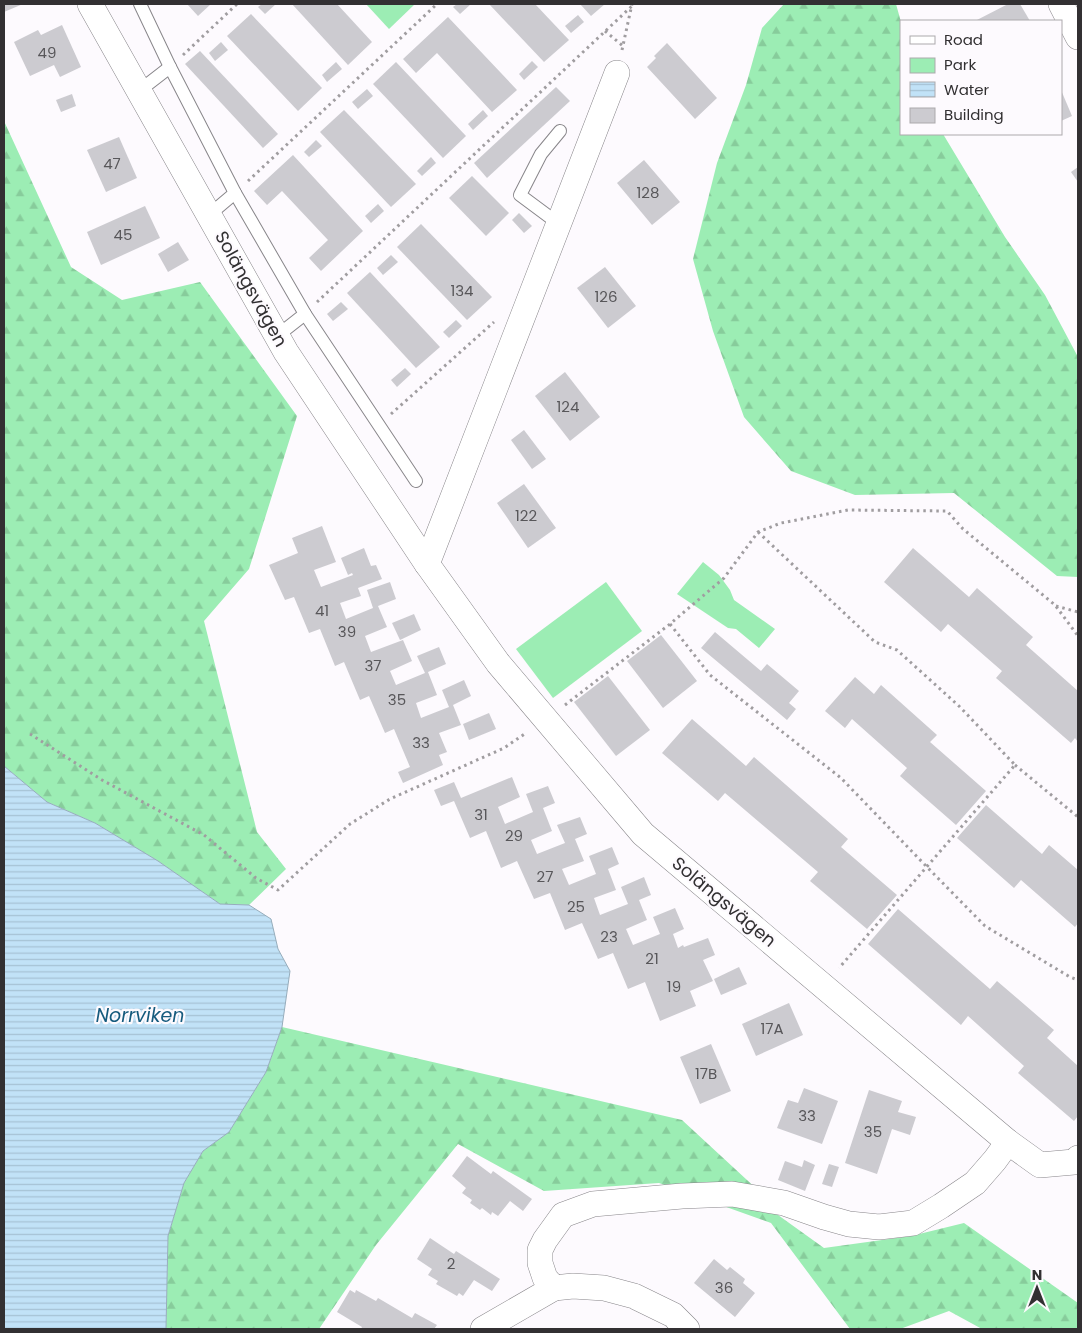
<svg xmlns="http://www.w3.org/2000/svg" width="1082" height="1333" viewBox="0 0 1082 1333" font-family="Poppins,sans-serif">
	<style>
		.green { fill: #9cedb4 }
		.forest { fill: url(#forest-firs) }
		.water { fill: url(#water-rules); stroke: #96adbc }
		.building { fill: #cccbd0 }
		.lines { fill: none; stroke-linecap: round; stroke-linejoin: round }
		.lane-casing { stroke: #88868a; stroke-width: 14 }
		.street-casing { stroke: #88868a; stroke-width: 26 }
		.path { stroke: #a09da0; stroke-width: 3; stroke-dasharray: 2.5 4; stroke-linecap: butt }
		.lane { stroke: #fff; stroke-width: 12 }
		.street { stroke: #fff; stroke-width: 25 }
		.labels { text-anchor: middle; stroke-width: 4.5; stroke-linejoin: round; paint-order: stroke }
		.number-label { font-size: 15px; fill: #58575a }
		.street-label { font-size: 18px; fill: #323032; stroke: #fdfafe }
		.water-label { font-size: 19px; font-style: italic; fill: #165b7e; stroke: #fdfafe }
	</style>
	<defs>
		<pattern id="forest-firs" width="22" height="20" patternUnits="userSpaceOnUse" patternTransform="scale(1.25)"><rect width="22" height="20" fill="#9cedb4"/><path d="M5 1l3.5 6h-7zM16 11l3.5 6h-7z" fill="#87cc9b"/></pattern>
		<pattern id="water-rules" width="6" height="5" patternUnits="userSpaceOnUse" patternTransform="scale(1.25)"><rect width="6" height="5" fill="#c1e2f7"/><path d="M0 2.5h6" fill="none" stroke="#a6c2d4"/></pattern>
	</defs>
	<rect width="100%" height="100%" fill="#fdfafe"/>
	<!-- green -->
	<g class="green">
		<path d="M366,4h49l-26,25z"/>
		<path d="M703,562l16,13 11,15 4,10 41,29 -16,19 -23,-19 -8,-1 -51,-34z"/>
		<path d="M606,582l36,49 -89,67 -37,-49z"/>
	</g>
	<!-- forest -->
	<g class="forest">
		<path d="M784,4h112l5,18v112h42l62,103 40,58 33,62v220l-21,-1 -103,-83 -99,2 -64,-24 -47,-54 -31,-86 -20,-72 24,-96 29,-78 16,-57z"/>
		<path d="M4,121l67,146 51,33 78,-18 97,134 -48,153 -45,52 53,211 29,37 -37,36 -29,-1 -62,-43 -63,-38 -48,-21 -43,-36z"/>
		<path d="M282,1027l400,93 78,72 18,23 46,33 87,-12 53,-13 114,80v26h-96l-33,-18 -49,18h-50l-79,-106 -112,-40 -115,8 -86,-47 -82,101 -57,84h-153l2,-93 16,-53 19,-32 26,-19 37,-60z"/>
	</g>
	<!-- water -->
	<path class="water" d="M4,766l43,36 48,21 63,38 62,43 29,1 22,14 7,30 12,22 -8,56 -16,45 -37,60 -26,19 -19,32 -16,53 -2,93h-162z"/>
	<!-- building -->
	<g class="building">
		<path d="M4,4h19l-19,8z"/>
		<path d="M187,4h24l-13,12z"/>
		<path d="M262,4h14l-11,10 -7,-7z"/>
		<path d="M292,4h45l35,38 -24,23z"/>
		<path d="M457,4h14l-11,10 -7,-7z"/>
		<path d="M489,4h46l34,36 -25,22z"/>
		<path d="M580,4h25l-14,12z"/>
		<path d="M1008,4h12l10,17h-55z"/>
		<path d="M251,14l71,74 -24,23 -71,-75z"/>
		<path d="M578,15l6,7 -13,11 -6,-7z"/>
		<path d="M448,17l69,73 -25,22 -55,-59 -21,20 -13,-14z"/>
		<path d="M62,25l19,42 -21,10 -6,-12 -24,11 -16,-34 24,-12 3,5z"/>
		<path d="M221,42l7,8 -13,11 -6,-8z"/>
		<path d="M667,43l50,55 -22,21 -48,-52 9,-9 -2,-2z"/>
		<path d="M200,51l78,83 -15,14 -78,-84z"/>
		<path d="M532,61l6,6 -14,13 -5,-6z"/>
		<path d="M336,62l6,7 -15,13 -5,-7z"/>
		<path d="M396,62l70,74 -23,22 -70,-74z"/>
		<path d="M556,87l14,14 -83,77 -13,-15z"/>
		<path d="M367,89l6,7 -15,13 -6,-7z"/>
		<path d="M1061,90l11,26 -11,5z"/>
		<path d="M72,94l4,12 -15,6 -5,-12z"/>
		<path d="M344,110l72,74 -25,23 -71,-75z"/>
		<path d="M483,110l5,6 -15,14 -5,-6z"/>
		<path d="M119,137l18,41 -31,14 -19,-42z"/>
		<path d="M316,140l6,6 -13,11 -5,-5z"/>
		<path d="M293,155l70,76 -42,40 -12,-13 19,-18 -46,-49 -15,14 -13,-14z"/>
		<path d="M431,157l5,6 -14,13 -5,-5z"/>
		<path d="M644,160l36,42 -28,23 -35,-42z"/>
		<path d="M1078,167v15l-7,-10z"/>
		<path d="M472,176l37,37 -23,23 -37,-38z"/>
		<path d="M378,204l6,7 -13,12 -6,-7z"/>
		<path d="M145,206l15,32 -59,27 -14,-33z"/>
		<path d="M519,213l13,13 -8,7 -12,-13z"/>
		<path d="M421,224l71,73 -25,23 -70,-73z"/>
		<path d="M178,242l11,18 -21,12 -10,-18z"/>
		<path d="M391,255l7,7 -15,13 -6,-7z"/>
		<path d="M605,267l31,39 -28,22 -31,-40z"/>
		<path d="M370,272l70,75 -24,21 -69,-75z"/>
		<path d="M341,302l7,7 -15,12 -6,-7z"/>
		<path d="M456,320l6,6 -13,12 -6,-6z"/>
		<path d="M405,368l6,6 -14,13 -6,-7z"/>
		<path d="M565,372l35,45 -30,24 -35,-45z"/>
		<path d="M524,430l22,29 -14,10 -21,-29z"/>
		<path d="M524,484l32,44 -28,20 -31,-45z"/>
		<path d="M322,526l14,36 -22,8 7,17 32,-12 -1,-2 -4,2 -7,-17 23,-10 7,18 5,-1 6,14 -24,9 3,8 -21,7 6,16 27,-11 -6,-18 23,-8 6,17 -18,7 9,21 -22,9 6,16 32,-12 9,21 -22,10 6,14 29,-12 -8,-17 22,-9 7,17 -18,8 9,23 -21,8 5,15 28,-11 -7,-17 22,-10 7,16 -18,9 8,20 -22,8 8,19 -8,3 4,10 -40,18 -5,-11 12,-5 -16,-38 -9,4 -16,-37 -9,4 -16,-38 -9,4 -15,-37 -11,4 -15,-36 -9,3 -16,-35 29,-12 -6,-15z"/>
		<path d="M913,548l56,49 8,-9 56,49 -7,8 52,46v51l-3,-4 -4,5 -75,-65 6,-7 -54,-47 -7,8 -57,-50z"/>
		<path d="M414,614l7,16 -21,10 -8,-17z"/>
		<path d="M715,632l46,39 6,-7 32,27 -10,12 7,6 -9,11 -86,-72z"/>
		<path d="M661,635l36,46 -34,27 -36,-47z"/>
		<path d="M608,676l42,54 -34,26 -42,-54z"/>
		<path d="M855,677l19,17 7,-9 56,50 -7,7 56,49 -30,34 -56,-49 7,-8 -55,-49 -7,9 -20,-17z"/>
		<path d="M489,713l7,16 -27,11 -6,-16z"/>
		<path d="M692,719l54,47 8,-9 94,82 -7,8 56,48 -30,34 -57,-48 8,-9 -93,-79 -7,8 -56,-48z"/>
		<path d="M512,777l8,20 -22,10 7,17 28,-12 -7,-18 22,-8 7,17 -12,5 9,23 -21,9 6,14 28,-11 -8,-18 23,-8 7,17 -12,5 9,22 -22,8 7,16 27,-11 -7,-18 23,-9 7,17 -11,5 8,21 -22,8 6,17 28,-11 -7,-17 23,-10 7,18 -12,5 8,20 -21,9 7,16 27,-11 -7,-17 22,-9 9,21 -11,5 5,14 5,-3 1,2 24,-9 7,17 -12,5 10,21 -23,10 6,15 -36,15 -15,-39 -17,7 -15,-36 -15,6 -16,-36 -17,7 -15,-37 -16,6 -17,-38 -16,7 -15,-37 -16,7 -16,-37 -13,5 -7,-16 20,-8 7,16z"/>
		<path d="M986,805l56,49 7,-9 29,25v53l-3,4 -54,-47 -7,8 -57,-50z"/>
		<path d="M898,909l92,80 7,-8 57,49 -7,8 31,28v50l-4,5 -56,-48 6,-7 -56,-50 -7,9 -93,-81z"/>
		<path d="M739,967l8,17 -26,11 -7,-16z"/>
		<path d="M789,1003l14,32 -47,21 -14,-32z"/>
		<path d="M711,1044l20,47 -31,13 -20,-47z"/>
		<path d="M804,1088l34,13 -16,43 -45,-16 11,-28 10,3z"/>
		<path d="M869,1090l33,11 -4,11 18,5 -6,18 -18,-6 -15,45 -32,-11z"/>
		<path d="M467,1156l24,18 2,-3 39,28 -9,12 -13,-10 -12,15 -6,-4 -1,3 -9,-7 -2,2 -10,-7 2,-3 -10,-7 4,-5 -14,-12z"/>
		<path d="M804,1160l11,5 -10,26 -27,-11 7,-19 17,6z"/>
		<path d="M829,1164l10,3 -7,20 -10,-3z"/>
		<path d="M430,1238l24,16 2,-3 44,28 -8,12 -18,-11 -11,16 -4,-3 -2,3 -21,-12 2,-3 -10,-6 4,-6 -15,-10z"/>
		<path d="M714,1259l13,11 3,-3 15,12 -2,4 12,10 -20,24 -41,-34z"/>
		<path d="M350,1290l5,3 1,-3 20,11 2,-3 34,20 3,-5 22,12 -3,4h-73l1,-2 -25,-15z"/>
	</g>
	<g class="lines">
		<!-- lane casing -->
		<g class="lane-casing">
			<g id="lane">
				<path d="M140,4l30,63 65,126 70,121 111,167"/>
				<path d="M139,91l31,-24"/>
				<path d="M209,215l26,-22"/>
				<path d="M559,224l-39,-29 21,-41 19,-23"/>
				<path d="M277,336l28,-22"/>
			</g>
		</g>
		<!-- street casing -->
		<g class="street-casing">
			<g id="street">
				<path d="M90,4l196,348 141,212 71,99 145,171 365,308 32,23 34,-3 4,-4"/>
				<path d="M1061,4l17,33"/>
				<path d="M427,564l190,-491"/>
				<path d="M483,1329l71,-41"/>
				<path d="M687,1329l-14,-14 -39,-19 -30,-8 -31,-2 -19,2 -9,-10 -5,-15v-13l5,-10 18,-25 30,-11 89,-8 50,-2 52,9 40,14 25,7 30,3 34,-4 28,-17 34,-23 20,-23 13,-18"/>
			</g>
		</g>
		<!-- path -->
		<g class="path">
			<path d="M605,31l18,15"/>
			<path d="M622,50l10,-46"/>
			<path d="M183,55l54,-51"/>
			<path d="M248,181l189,-177"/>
			<path d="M317,302l315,-296"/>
			<path d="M391,414l103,-92"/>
			<path d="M758,532l117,110 22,8 63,57 55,58 -176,203"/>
			<path d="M1056,606l22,6"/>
			<path d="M670,624l40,51 131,103 85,88 59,60 85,51 8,3"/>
			<path d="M565,705l105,-81 54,-46 34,-46 23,-9 67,-13 99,1 16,18 92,76 23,31"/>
			<path d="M30,734l72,46 102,55 52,43 22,12 72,-66 40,-25 114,-51 22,-15"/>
			<path d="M1015,765l63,52"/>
		</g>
		<!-- lane -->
		<use href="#lane" class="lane"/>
		<!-- street -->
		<use href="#street" class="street"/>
	</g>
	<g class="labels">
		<!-- number labels -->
		<g class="number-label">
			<text x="47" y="58">49</text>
			<text x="112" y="169">47</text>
			<text x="648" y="198">128</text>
			<text x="123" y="240">45</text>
			<text x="462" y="296">134</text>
			<text x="606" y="302">126</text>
			<text x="568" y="412">124</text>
			<text x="526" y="521">122</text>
			<text x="322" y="616">41</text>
			<text x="347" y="637">39</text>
			<text x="373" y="671">37</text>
			<text x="397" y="705">35</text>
			<text x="421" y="748">33</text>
			<text x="481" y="820">31</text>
			<text x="514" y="841">29</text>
			<text x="545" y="882">27</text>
			<text x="576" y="912">25</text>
			<text x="609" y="942">23</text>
			<text x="652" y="964">21</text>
			<text x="674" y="992">19</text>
			<text x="772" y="1034">17A</text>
			<text x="706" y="1079">17B</text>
			<text x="807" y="1121">33</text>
			<text x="873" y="1137">35</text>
			<text x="451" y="1269">2</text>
			<text x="724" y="1293">36</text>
		</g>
		<!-- street labels -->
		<g class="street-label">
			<text transform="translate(251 289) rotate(61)" y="6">Solängsvägen</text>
			<text transform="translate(724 902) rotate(40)" y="6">Solängsvägen</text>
		</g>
		<!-- water labels -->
		<g class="water-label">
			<text x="140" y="1022">Norrviken</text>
		</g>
	</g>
	<!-- border -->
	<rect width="1082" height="1333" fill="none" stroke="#323032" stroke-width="10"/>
	<!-- legend -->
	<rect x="900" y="20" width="162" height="115" fill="#fdfafe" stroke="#aca9ac"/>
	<rect x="910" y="36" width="25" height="8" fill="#ffffff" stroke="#aca9ac"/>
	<text x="944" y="45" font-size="15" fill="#323032">Road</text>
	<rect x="910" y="58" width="25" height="15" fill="#9cedb4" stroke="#aca9ac"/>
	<text x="944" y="70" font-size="15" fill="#323032">Park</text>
	<rect x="910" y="82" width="25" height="15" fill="url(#water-rules)" stroke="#aca9ac"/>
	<text x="944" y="95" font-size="15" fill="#323032">Water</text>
	<rect x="910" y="108" width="25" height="15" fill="#cccbd0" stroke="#aca9ac"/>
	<text x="944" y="120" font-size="15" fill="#323032">Building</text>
	<!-- north arrow -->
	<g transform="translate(1037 1288)" stroke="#fdfafe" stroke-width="4" paint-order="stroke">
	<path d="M0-4L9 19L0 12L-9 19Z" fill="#323032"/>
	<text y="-8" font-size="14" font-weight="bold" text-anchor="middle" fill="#323032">N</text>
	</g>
</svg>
